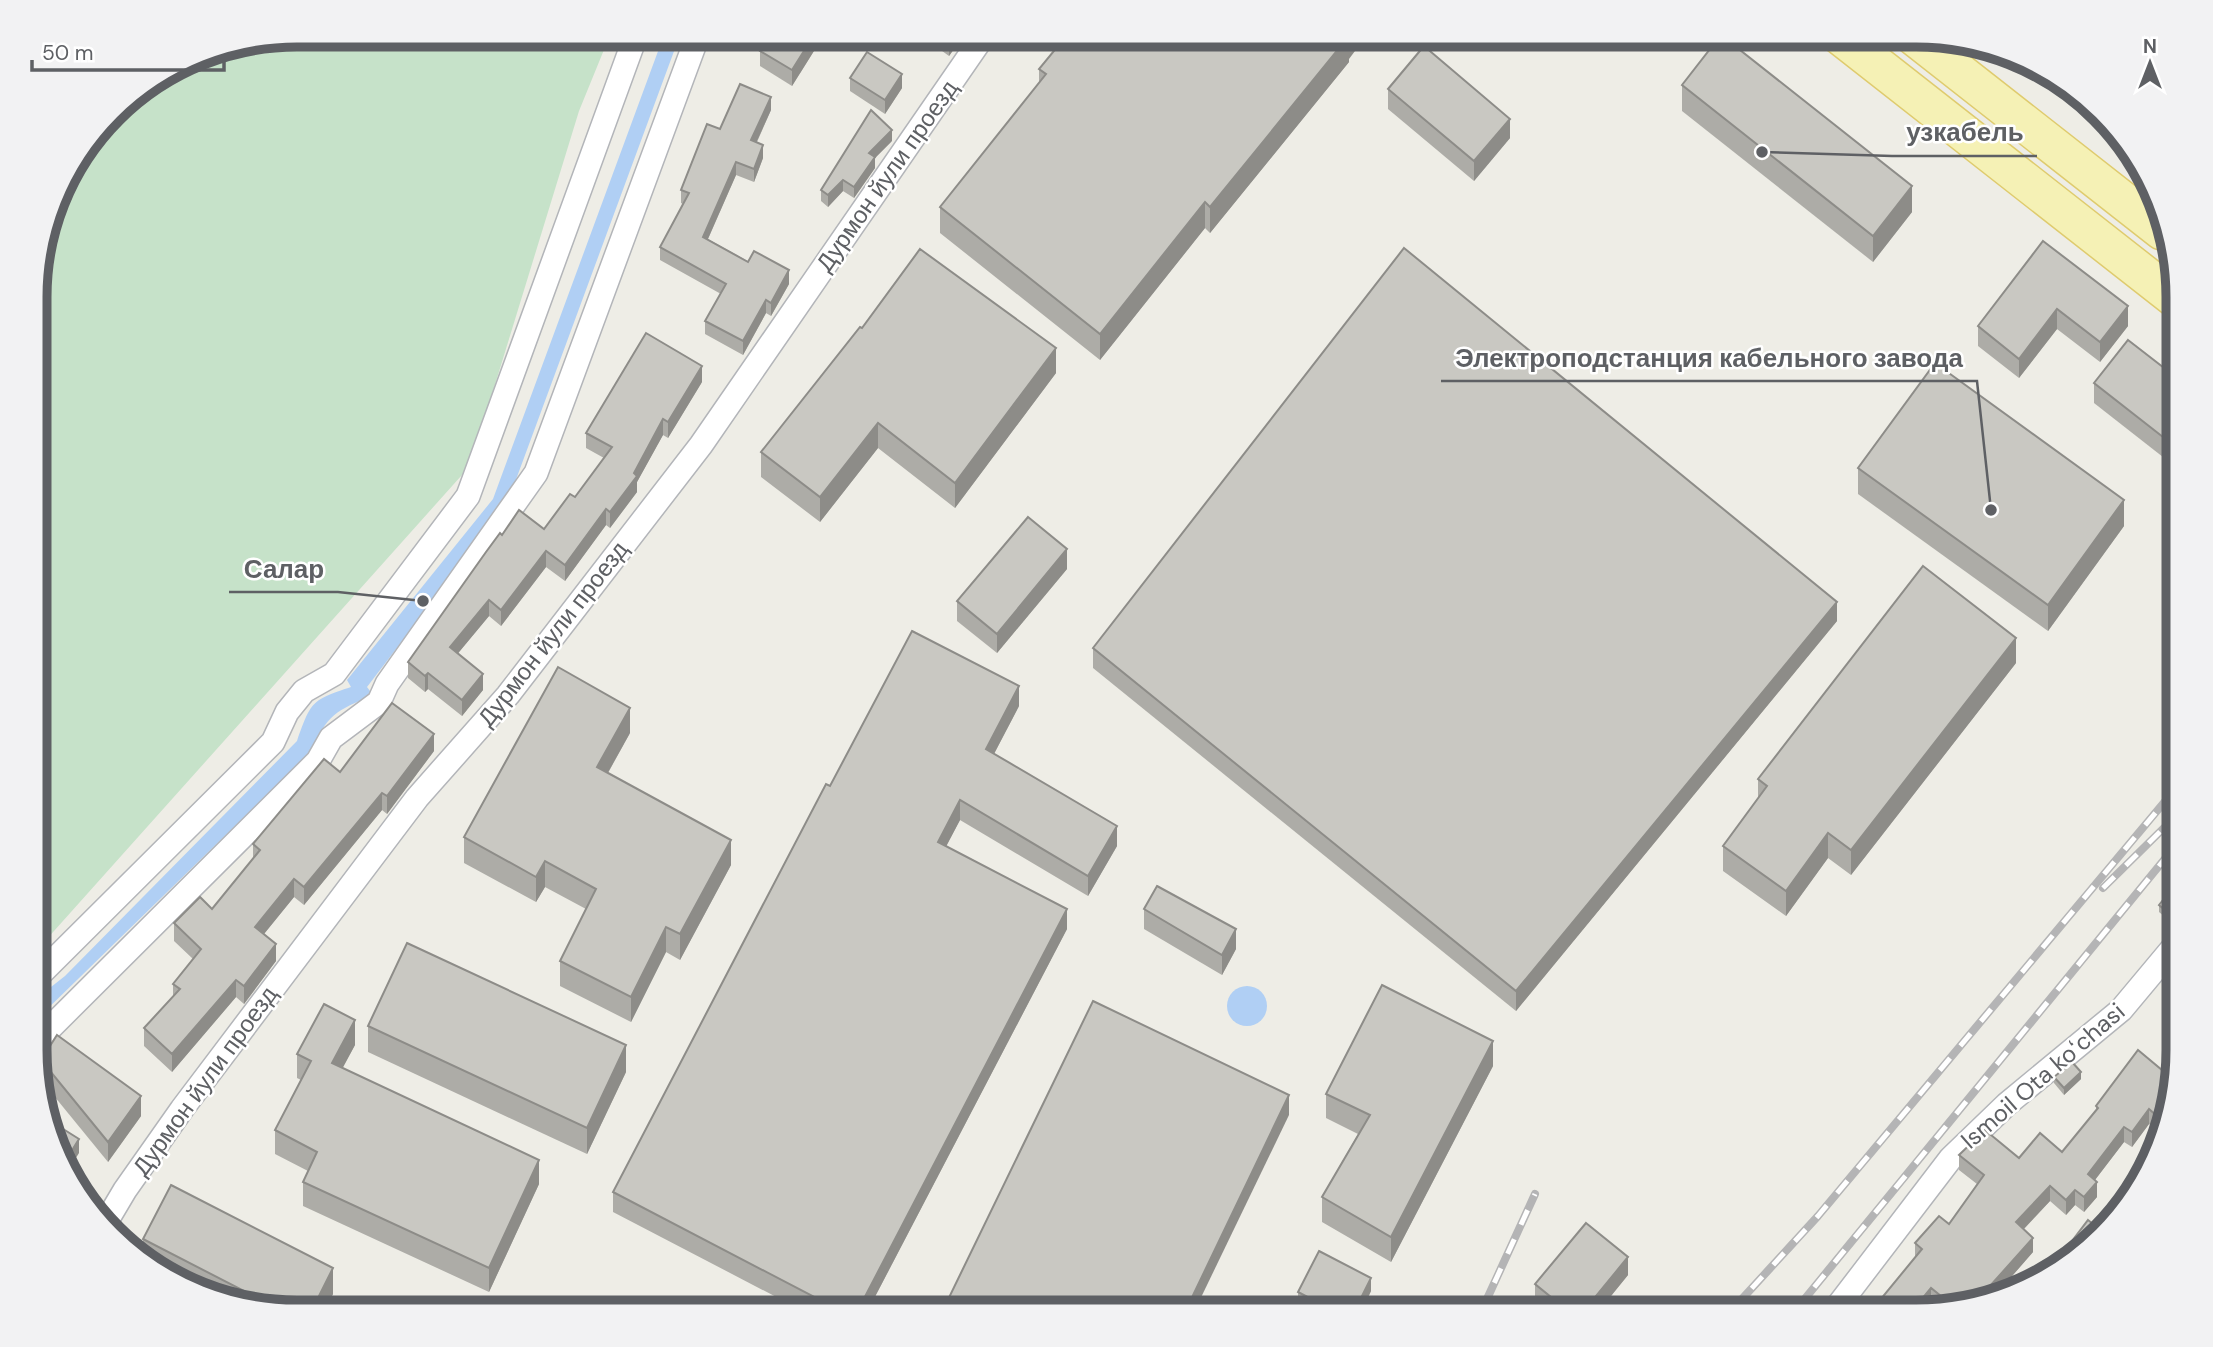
<svg xmlns="http://www.w3.org/2000/svg" width="2213" height="1347" viewBox="0 0 2213 1347" font-family="'DM Sans',sans-serif">
	<style>
		.green { fill: #c6e2c9 }
		.water { fill: #b0cff4 }
		.lines { fill: none; stroke-linecap: round; stroke-linejoin: round }
		.street-casing { stroke: #b3b5b9; stroke-width: 26 }
		.primary-casing { stroke: #dfcb6e; stroke-width: 40 }
		.street { stroke: #fff; stroke-width: 23 }
		.primary { stroke: #f5f1b5; stroke-width: 37 }
		.rail-casing { stroke: #b4b4b5; stroke-width: 8 }
		.rail { stroke: #fff; stroke-width: 5; stroke-dasharray: 16; stroke-linecap: butt }
		.wall { fill: #adaca7 }
		.shaded-wall { fill: #8d8c88 }
		.building { fill: #c9c8c2; stroke: #8d8c88; stroke-width: 2 }
		.labels { text-anchor: middle; stroke-width: 5; stroke-linejoin: round; paint-order: stroke }
		.street-label { font-size: 24px; fill: #5e6064; stroke: #fff }
		.rim { fill: none; stroke: #5e6064; stroke-width: 9 }
		.leader { fill: none; stroke: #5e6064; stroke-width: 2.5 }
		.callout-dot { fill: #5e6064; stroke: #fff; stroke-width: 2.5 }
		.callout-label { font-size: 26px; text-anchor: middle; font-weight: bold; fill: #5e6064; stroke: #fff; stroke-width: 5; stroke-linejoin: round; paint-order: stroke }
	</style>
	<rect width="100%" height="100%" fill="#eeede6"/>
	<!-- green -->
	<path class="green" d="M298,35h312l-31,76 -109,355 -433,484v-686l25,-83 62,-81 74,-45z"/>
	<!-- water -->
	<g class="water">
		<path d="M664,35h16l-173,469 -140,183 6,8c-37,16 -46,19 -62,57l-274,267v-21l28,-22 232,-235c14,-39 14,-41 54,-54l-4,-7 146,-181z"/>
		<circle cx="1247" cy="1006" r="20"/>
	</g>
	<g class="lines">
		<!-- street casing -->
		<g class="street-casing">
			<g id="street">
				<path d="M37,977l236,-235 14,-30 17,-21 30,-17 134,-178 168,-461"/>
				<path d="M37,1041l281,-280 13,-23 48,-36 8,-18 149,-211 162,-438"/>
				<path d="M106,1222l19,-32 57,-81 235,-311 91,-103 193,-250 283,-410"/>
				<path d="M1834,1311l117,-153 56,-54 114,-94 56,-67"/>
			</g>
		</g>
		<!-- primary casing -->
		<g class="primary-casing">
			<g id="primary">
				<path d="M1839,35l338,265"/>
				<path d="M1912,35l250,196"/>
			</g>
		</g>
		<!-- street -->
		<use href="#street" class="street"/>
		<!-- primary -->
		<use href="#primary" class="primary"/>
		<!-- rail casing -->
		<g class="rail-casing">
			<g id="rail">
				<path d="M2103,888l74,-73"/>
				<path d="M1481,1312l54,-118"/>
				<path d="M1730,1312l88,-96 359,-429"/>
				<path d="M1794,1312l383,-468"/>
			</g>
		</g>
		<!-- rail -->
		<use href="#rail" class="rail"/>
	</g>
	<!-- wall -->
	<g class="wall">
		<path d="M770,35h54l-32,51 -32,-20v-15z"/>
		<path d="M920,35h44l-15,21z"/>
		<path d="M1349,59v3l-139,171 -5,-5 -105,132 -160,-127v-26l99,-124v-14z"/>
		<path d="M850,78l52,10 -17,26 -35,-23z"/>
		<path d="M1682,85l230,127 -39,50 -191,-151z"/>
		<path d="M1388,89l122,49 -36,43 -86,-72z"/>
		<path d="M771,110l-14,32 6,16 -9,24 -18,-7 -28,64 81,45 -18,32 -5,-3 -23,42 -38,-21v-13l16,-27 -61,-34v-13l23,-43 -2,-1v-13l39,-61z"/>
		<path d="M892,141l-17,17v10l-21,30 -11,-7 -15,16 -7,-6v-11z"/>
		<path d="M2043,241l85,85 -28,36 -43,-33 -38,49 -41,-32v-20z"/>
		<path d="M862,328l194,45 -101,135 -77,-60 -58,74 -59,-45v-25z"/>
		<path d="M2177,378v90l-83,-65v-20z"/>
		<path d="M702,382l-34,56 -5,-3 -26,47v10l-27,36 -4,-3 -41,56 -19,-14 -45,59 -12,-10 -31,37 25,37 -21,26 -34,-27 -3,3 -17,-14v-16l94,-127 42,-6 31,-32 29,-39 -18,-10v-15z"/>
		<path d="M1858,468l266,58 -76,105 -190,-137z"/>
		<path d="M1067,569l-70,84 -40,-32v-20z"/>
		<path d="M1837,621l-321,390 -423,-343v-20z"/>
		<path d="M2016,663l-165,212 -23,-17 -42,58 -63,-45v-25l35,-48v-19z"/>
		<path d="M1019,706l-25,48 123,92 -29,50 -128,-76 -14,26 121,83 -200,383h-62l-192,-100v-20l217,-406z"/>
		<path d="M630,733l-22,40 123,92 -51,95 -14,-8 -35,70 -71,-36v-25l26,-52 -41,-22 -9,15 -72,-39v-26z"/>
		<path d="M434,751l-47,63 -5,-4 -78,95 -10,-8 -30,37 12,27 -32,43 -8,-7 -64,75 -28,-26v-18l29,-32v-12l20,-25 -19,-18v-18l38,-14 41,-50v-15l87,-72z"/>
		<path d="M2177,895v32l-18,-15v-7z"/>
		<path d="M1144,909l92,40 -14,26 -78,-46z"/>
		<path d="M368,1026l258,46 -39,82 -219,-102z"/>
		<path d="M355,1045l-13,23 197,116 -50,108 -186,-86v-24l5,-11 -33,-17v-24l26,-50 -4,-2v-24z"/>
		<path d="M41,1060l100,56 -33,46 -67,-82z"/>
		<path d="M1493,1066l-102,196 -69,-40v-25l36,-63 -32,-16v-24z"/>
		<path d="M2054,1077l27,2 -17,16 -10,-12z"/>
		<path d="M2175,1081l-12,55 -14,-12 -17,23 -8,-5 -29,38 2,17 -13,15 -9,-7 -9,10 -16,-14 -26,28 9,23 -34,39 -60,18 -8,-6 -16,-45v-15l34,-19 28,-40 -18,-14v-15l60,3 43,-6 34,-42v-4z"/>
		<path d="M143,1239l190,55 -9,18h-27l-83,-14 -62,-30 -9,-10z"/>
		<path d="M1628,1275l-30,37h-51l-12,-10v-18z"/>
		<path d="M1371,1291l-10,21h-51l-12,-6v-14z"/>
	</g>
	<!-- shaded-wall -->
	<g class="shaded-wall">
		<path d="M814,35h10l-32,51v-16z"/>
		<path d="M952,35h12l-15,21v-16z"/>
		<path d="M1347,35h20l-18,24v3l-139,171v-26z"/>
		<path d="M902,74v14l-17,26v-14z"/>
		<path d="M771,97v13l-20,44v-14z"/>
		<path d="M1510,119v19l-36,43v-20z"/>
		<path d="M892,130v11l-17,17v10l-21,30v-11l15,-34z"/>
		<path d="M763,145v13l-9,24v-13z"/>
		<path d="M736,162v13l-33,75v-13z"/>
		<path d="M843,180v11l-15,16v-12z"/>
		<path d="M1912,186v26l-39,50v-26z"/>
		<path d="M1205,202v26l-105,132v-26z"/>
		<path d="M789,270v14l-18,32v-13z"/>
		<path d="M766,300v13l-23,42v-14z"/>
		<path d="M2128,306v20l-28,36v-20z"/>
		<path d="M2057,309v20l-38,49v-19z"/>
		<path d="M1056,348v25l-101,135v-25z"/>
		<path d="M702,366v16l-34,56v-16z"/>
		<path d="M663,419v16l-26,47v10l-27,36v-16z"/>
		<path d="M878,423v25l-58,74v-25z"/>
		<path d="M2124,500v26l-76,105v-26z"/>
		<path d="M606,509v16l-41,56v-16z"/>
		<path d="M1067,549v20l-70,84v-19z"/>
		<path d="M546,551v16l-45,59v-16z"/>
		<path d="M489,600v16l-39,47v-16z"/>
		<path d="M1837,602v19l-321,390v-20z"/>
		<path d="M2016,638v25l-165,212v-25z"/>
		<path d="M428,673v16l-3,3v-16z"/>
		<path d="M483,674v16l-21,26v-16z"/>
		<path d="M1019,686v20l-33,63v-20z"/>
		<path d="M630,708v25l-33,59v-25z"/>
		<path d="M434,734v17l-47,63v-18z"/>
		<path d="M382,793v17l-78,95v-18z"/>
		<path d="M960,800v20l-22,42v-20z"/>
		<path d="M1117,826v20l-29,50v-20z"/>
		<path d="M1828,833v25l-42,58v-25z"/>
		<path d="M731,840v25l-51,95v-26z"/>
		<path d="M545,861v26l-9,15v-25z"/>
		<path d="M294,879v18l-39,48v-18z"/>
		<path d="M1067,909v20l-200,383h-10z"/>
		<path d="M666,927v25l-35,70v-25z"/>
		<path d="M1236,929v20l-14,26v-20z"/>
		<path d="M276,944v17l-32,43v-18z"/>
		<path d="M236,980v17l-64,75v-18z"/>
		<path d="M355,1020v25l-23,43v-25z"/>
		<path d="M1493,1041v25l-102,196v-25z"/>
		<path d="M626,1045v27l-39,82v-26z"/>
		<path d="M2081,1072v7l-17,16v-7z"/>
		<path d="M1289,1095v20l-95,197h-9z"/>
		<path d="M141,1096v20l-33,46v-20z"/>
		<path d="M2149,1109v15l-17,23v-15z"/>
		<path d="M2124,1127v15l-36,47v-15z"/>
		<path d="M79,1139v14l-10,16 -3,-9z"/>
		<path d="M539,1160v24l-50,108v-24z"/>
		<path d="M2097,1182v15l-13,15v-15z"/>
		<path d="M2050,1186v15l-34,36v-15z"/>
		<path d="M2075,1190v15l-9,10v-15z"/>
		<path d="M2033,1238v14l-34,39 -18,5z"/>
		<path d="M1628,1257v18l-30,37h-15z"/>
		<path d="M333,1268v26l-9,18h-13z"/>
		<path d="M1371,1278v13l-10,21h-7z"/>
		<path d="M1931,1288v15l-7,8h-12z"/>
	</g>
	<!-- building -->
	<g class="building">
		<path d="M770,35h44l-22,35 -32,-19z"/>
		<path d="M942,35h10l-3,5z"/>
		<path d="M1067,35h280l2,1 -139,171 -5,-5 -105,132 -160,-127 106,-133 -7,-5z"/>
		<path d="M1721,35l191,151 -39,50 -191,-151z"/>
		<path d="M1424,46l86,73 -36,42 -86,-72z"/>
		<path d="M867,52l35,22 -17,26 -35,-22z"/>
		<path d="M740,84l31,13 -20,43 12,5 -9,24 -18,-7 -33,75 45,25 6,-11 35,19 -18,33 -5,-3 -23,41 -38,-20 21,-37 -66,-37 29,-54 -8,-3 26,-66 13,5z"/>
		<path d="M871,110l21,20 -23,23 6,4 -21,30 -11,-7 -15,15 -7,-5z"/>
		<path d="M2043,241l85,65 -28,36 -43,-33 -38,50 -41,-33z"/>
		<path d="M1404,248l433,354 -321,389 -423,-343z"/>
		<path d="M920,249l136,99 -101,135 -77,-60 -58,74 -59,-45 99,-125 2,1z"/>
		<path d="M646,333l56,33 -34,56 -5,-3 -29,54 3,3 -27,36 -4,-3 -41,56 -19,-14 -45,59 -12,-10 -39,47 33,27 -21,26 -34,-27 -3,3 -17,-14 78,-110 14,-19 2,2 17,-25 25,19 26,-35 5,3 37,-50 -26,-14z"/>
		<path d="M2128,340l49,38v70l-83,-65z"/>
		<path d="M1935,363l189,137 -76,105 -190,-137z"/>
		<path d="M1028,517l39,32 -70,85 -40,-33z"/>
		<path d="M1923,566l93,72 -165,212 -23,-17 -42,58 -63,-45 44,-60 -9,-7z"/>
		<path d="M912,631l107,55 -33,63 131,77 -29,50 -128,-76 -22,42 129,67 -210,403h-14l-230,-120 213,-408 4,2z"/>
		<path d="M558,667l72,41 -33,59 134,73 -51,94 -14,-7 -35,70 -71,-36 36,-72 -51,-28 -9,16 -72,-40z"/>
		<path d="M392,703l42,31 -47,62 -5,-3 -78,94 -10,-8 -39,48 21,17 -32,42 -8,-6 -64,74 -28,-26 36,-39 -7,-5 28,-35 -27,-26 26,-26 12,12 48,-59 -7,-6 71,-85 16,13z"/>
		<path d="M1157,886l79,43 -14,26 -78,-46z"/>
		<path d="M2171,890l6,5v25l-18,-15z"/>
		<path d="M407,943l219,102 -39,83 -219,-102z"/>
		<path d="M1382,985l111,56 -102,196 -69,-40 48,-82 -44,-21z"/>
		<path d="M1093,1001l196,94 -104,217h-243z"/>
		<path d="M324,1004l31,16 -23,43 207,97 -50,108 -186,-86 14,-30 -42,-22 36,-69 -14,-7z"/>
		<path d="M57,1035l84,61 -33,46 -67,-82z"/>
		<path d="M2138,1050l37,31 -9,43 -17,-15 -17,23 -8,-5 -36,47 9,8 -13,15 -9,-7 -9,10 -16,-14 -34,36 17,16 -52,58 -29,9 -21,-17 -19,23h-41l51,-62 -7,-6 24,-27 10,8 35,-49 -25,-20 26,-25 34,28 21,-25 22,19 36,-44 -2,-2z"/>
		<path d="M2072,1062l9,10 -17,16 -10,-11z"/>
		<path d="M52,1122l27,17 -13,21z"/>
		<path d="M171,1185l162,83 -22,44h-14l-18,-3 -136,-70z"/>
		<path d="M2088,1220l10,8 -51,49 -3,1z"/>
		<path d="M1586,1223l42,34 -45,55h-34l8,-10 -22,-18z"/>
		<path d="M1319,1251l52,27 -17,34h-18l-38,-20z"/>
	</g>
	<g class="labels">
		<!-- street labels -->
		<g class="street-label">
			<text transform="translate(887 176) rotate(-55)" y="8">Дурмон йули проезд</text>
			<text transform="translate(553 634) rotate(-52)" y="8">Дурмон йули проезд</text>
			<text transform="translate(2043 1076) rotate(-41)" y="8">Ismoil Ota koʻchasi</text>
			<text transform="translate(205 1081) rotate(-54)" y="8">Дурмон йули проезд</text>
		</g>
	</g>
	<!-- crop -->
	<path d="M0 0H2213V1347H0ZM297 47H1916A250 250 0 0 1 2166 297V1050A250 250 0 0 1 1916 1300H297A250 250 0 0 1 47 1050V297A250 250 0 0 1 297 47Z" fill="#f2f2f3" fill-rule="evenodd"/>
	<path class="rim" d="M297 47H1916A250 250 0 0 1 2166 297V1050A250 250 0 0 1 1916 1300H297A250 250 0 0 1 47 1050V297A250 250 0 0 1 297 47Z"/>
	<!-- callouts -->
	<path class="leader" d="M1762 152L1892 156H2037M1991 510L1977 381H1441M423 601L338 592H229"/>
	<g class="callout-dot">
		<circle cx="1762" cy="152" r="7"/>
		<circle cx="1991" cy="510" r="7"/>
		<circle cx="423" cy="601" r="7"/>
	</g>
	<g class="callout-label">
		<text x="1965" y="141">узкабель</text>
		<text x="1709" y="367">Электроподстанция кабельного завода</text>
		<text x="284" y="578">Салар</text>
	</g>
	<!-- north arrow -->
	<g transform="translate(2150 63)" stroke="#ffffff" stroke-width="5" paint-order="stroke">
	<path d="M0-5L12 26L0 18L-12 26Z" fill="#5e6064"/>
	<text y="-10" font-size="19" font-weight="bold" text-anchor="middle" fill="#5e6064">N</text>
	</g>
	<!-- scale -->
	<path d="M32 60v10h192v-10" fill="none" stroke="#5e6064" stroke-width="3.5"/>
	<text x="42" y="60" font-size="21" fill="#5e6064" stroke="#ffffff" stroke-width="5" paint-order="stroke">50 m</text>
</svg>
